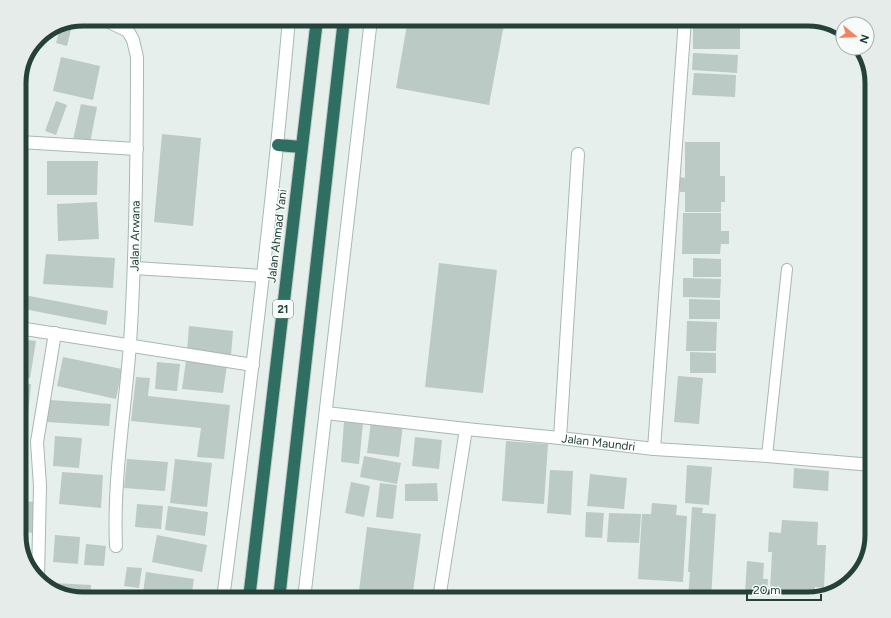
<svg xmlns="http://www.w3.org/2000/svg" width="891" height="618" viewBox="0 0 891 618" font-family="Figtree,sans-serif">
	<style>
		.building { fill: #bbcac4 }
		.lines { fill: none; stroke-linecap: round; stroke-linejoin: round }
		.lane-casing { stroke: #a8b8b2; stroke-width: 12 }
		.street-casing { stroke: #a8b8b2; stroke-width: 14 }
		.secondary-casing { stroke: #a4bbb3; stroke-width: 14 }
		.highway-casing { stroke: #c2cac8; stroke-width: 14 }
		.lane { stroke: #fff; stroke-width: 10 }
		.street { stroke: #fff; stroke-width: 12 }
		.secondary { stroke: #fff; stroke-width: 12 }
		.highway { stroke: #2f6f62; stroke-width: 12 }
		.labels { text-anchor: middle; stroke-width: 3; stroke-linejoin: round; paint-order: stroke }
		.shield { fill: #f7fbf9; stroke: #637a73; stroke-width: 1 }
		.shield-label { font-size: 11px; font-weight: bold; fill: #24423a }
		.street-label { font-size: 12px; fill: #24423a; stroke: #f7fbf9 }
		.rim { fill: none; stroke: #24423a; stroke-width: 5 }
	</style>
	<rect width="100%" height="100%" fill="#e6efeb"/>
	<!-- building -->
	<g class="building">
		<path d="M408,19h97l-16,86 -93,-17z"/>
		<path d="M695,19h43l-1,4 -42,-2z"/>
		<path d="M740,25v24h-47v-23z"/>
		<path d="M60,28l11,2 -4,16 -11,-3z"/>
		<path d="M693,53l45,2 -1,18 -45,-3z"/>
		<path d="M61,57l39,9 -7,34 -40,-9z"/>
		<path d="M694,73l42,2 -1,22 -43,-2z"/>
		<path d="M56,101l11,4 -11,30 -11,-4z"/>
		<path d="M81,104l16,3 -7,36 -17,-3z"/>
		<path d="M162,134l39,4 -8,88 -39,-4z"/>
		<path d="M685,142h35v34h5v26h-4v10h-36v-20h-5v-15l5,1z"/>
		<path d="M47,161h51l-1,34h-50z"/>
		<path d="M97,202l2,37 -41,2 -1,-37z"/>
		<path d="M683,213h38v18h8v13h-8l-1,10h-38z"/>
		<path d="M19,240h3l-1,45h-2z"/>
		<path d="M46,254l69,4 -2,30 -70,-4z"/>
		<path d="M693,258l28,1v18h-28z"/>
		<path d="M439,263l58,7 -14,123 -58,-6z"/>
		<path d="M683,278l38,1 -1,19 -37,-1z"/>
		<path d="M19,294l89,17 -2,14 -87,-17z"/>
		<path d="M689,299l31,1v19h-31z"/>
		<path d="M687,321l30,1 -1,29h-30z"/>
		<path d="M189,326l44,5 -2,24 -44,-4z"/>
		<path d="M19,339l17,2 -6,37 -11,-1z"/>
		<path d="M690,352l26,1v20h-26z"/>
		<path d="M63,357l59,12 -6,30 -59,-13z"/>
		<path d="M186,361l41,4 -4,28 -41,-4z"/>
		<path d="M157,362l23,2 -3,27 -22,-2z"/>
		<path d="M678,376l25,2 -4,46 -25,-2z"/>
		<path d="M136,377l14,1 -2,18 82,9 -6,54 -27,-2 4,-29 -70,-7z"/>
		<path d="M19,383l12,1 -3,30h-9z"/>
		<path d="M49,400l62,4 -2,22 -62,-4z"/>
		<path d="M344,421l19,2 -4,41 -18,-2z"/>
		<path d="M371,422l32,3 -4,32 -32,-4z"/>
		<path d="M55,436l27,2 -3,30 -26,-2z"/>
		<path d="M415,437l27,3 -3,29 -27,-3z"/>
		<path d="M506,441l42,3 -4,60 -42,-3z"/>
		<path d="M364,456l37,7 -4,21 -37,-7z"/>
		<path d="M127,459l41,3 -3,29 -41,-3z"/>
		<path d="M175,459l37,4 -5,44 -37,-4z"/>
		<path d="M687,465l25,2 -3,38 -24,-2z"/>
		<path d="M794,468l35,3 -1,20 -35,-3z"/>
		<path d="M550,470l23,1 -2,44 -24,-2z"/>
		<path d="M62,472l41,3 -2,33 -42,-4z"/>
		<path d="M590,474l37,4 -3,31 -37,-3z"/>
		<path d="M351,482l19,4 -6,31 -19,-4z"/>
		<path d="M380,483l17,2 -4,34 -17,-2z"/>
		<path d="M437,483l1,18h-33v-17z"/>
		<path d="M20,501l18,1 -2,31 -17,-1z"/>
		<path d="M652,503l25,2 -1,10 11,1 -4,66 -45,-3 4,-65h9z"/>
		<path d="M137,504l26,2 -2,23 -26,-2z"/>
		<path d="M168,506l40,6 -3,24 -40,-6z"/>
		<path d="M692,507l11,1 -1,5 14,1 -5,85h-23l2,-27h-2z"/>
		<path d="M586,512l18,1 -2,25 -17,-1z"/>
		<path d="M609,513l32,1 -2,29 -32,-1z"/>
		<path d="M782,520l36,2 -1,23h9l-2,43 -9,-1v6l-45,-2 2,-39h-4l1,-20 12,1z"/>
		<path d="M367,527l54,7 -9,65h-54z"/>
		<path d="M55,535l25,2 -2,27 -25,-2z"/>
		<path d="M157,535l50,10 -5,27 -50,-10z"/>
		<path d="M86,544l20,2 -2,20 -20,-1z"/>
		<path d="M747,561l17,2 -1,16h5l-1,15 -22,-1z"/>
		<path d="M127,567l15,1 -3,20 -15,-2z"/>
		<path d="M146,572l48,7 -3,20h-68l2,-8 18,2z"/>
		<path d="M53,583l38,2 -1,14h-7l-30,-9z"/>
	</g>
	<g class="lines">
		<!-- lane casing -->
		<g class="lane-casing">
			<path id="lane" d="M767,456l20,-187"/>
		</g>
		<!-- street casing -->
		<g class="street-casing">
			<g id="street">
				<path d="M103,19l25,12 5,9 4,17c0,96 -1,192 -7,287 -5,67 -17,135 -14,202"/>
				<path d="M19,142l118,7"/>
				<path d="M134,268l129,8"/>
				<path d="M19,328l234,37"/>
				<path id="s1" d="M326,413l140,16 94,9 94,11 113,7 105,9"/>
				<path d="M560,438l18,-284"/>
				<path d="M654,449l31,-430"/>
				<path d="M38,578l2,-92 -3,-44 18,-109"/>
				<path d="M439,599l27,-170"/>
			</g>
		</g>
		<!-- secondary casing -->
		<g class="secondary-casing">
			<g id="secondary">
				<path d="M223,599c25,-193 49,-386 66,-580"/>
				<path d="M304,599l67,-580"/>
			</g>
		</g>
		<!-- highway casing -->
		<g class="highway-casing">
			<g id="highway">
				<path d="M278,145l23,2"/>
				<path d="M249,599l68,-580"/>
				<path d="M279,599l65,-580"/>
			</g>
		</g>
		<!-- lane -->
		<use href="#lane" class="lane"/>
		<!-- street -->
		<use href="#street" class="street"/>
		<!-- secondary -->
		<use href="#secondary" class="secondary"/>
		<!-- highway -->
		<use href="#highway" class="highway"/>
	</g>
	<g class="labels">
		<!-- shield labels -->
		<rect class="shield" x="273" y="300" width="20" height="18" rx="3"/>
		<g class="shield-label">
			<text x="283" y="313">21</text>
		</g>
		<!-- street labels -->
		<g class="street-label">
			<text transform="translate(135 236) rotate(-89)" y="4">Jalan Arwana</text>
			<text transform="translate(277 236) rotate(-83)" y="4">Jalan Ahmad Yani</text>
			<text dy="4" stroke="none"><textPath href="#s1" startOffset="274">Jalan Maundri</textPath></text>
		</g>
	</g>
	<!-- crop -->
	<path d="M0 0H891V618H0ZM83 26H808A57 57 0 0 1 865 83V535A57 57 0 0 1 808 592H83A57 57 0 0 1 26 535V83A57 57 0 0 1 83 26Z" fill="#e6ecea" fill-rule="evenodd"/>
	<path class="rim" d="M83 26H808A57 57 0 0 1 865 83V535A57 57 0 0 1 808 592H83A57 57 0 0 1 26 535V83A57 57 0 0 1 83 26Z"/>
	<!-- north arrow -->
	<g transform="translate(855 36) rotate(108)"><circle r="19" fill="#f7fbf9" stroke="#a3b1ad"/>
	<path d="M0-3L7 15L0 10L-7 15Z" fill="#f4845f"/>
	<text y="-6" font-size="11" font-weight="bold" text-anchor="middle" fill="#24423a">N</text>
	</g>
	<!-- scale -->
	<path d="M747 594v6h74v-6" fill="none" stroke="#24423a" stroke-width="2"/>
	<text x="753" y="594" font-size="12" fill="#24423a" stroke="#f7fbf9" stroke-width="3" paint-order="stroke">20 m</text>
</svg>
